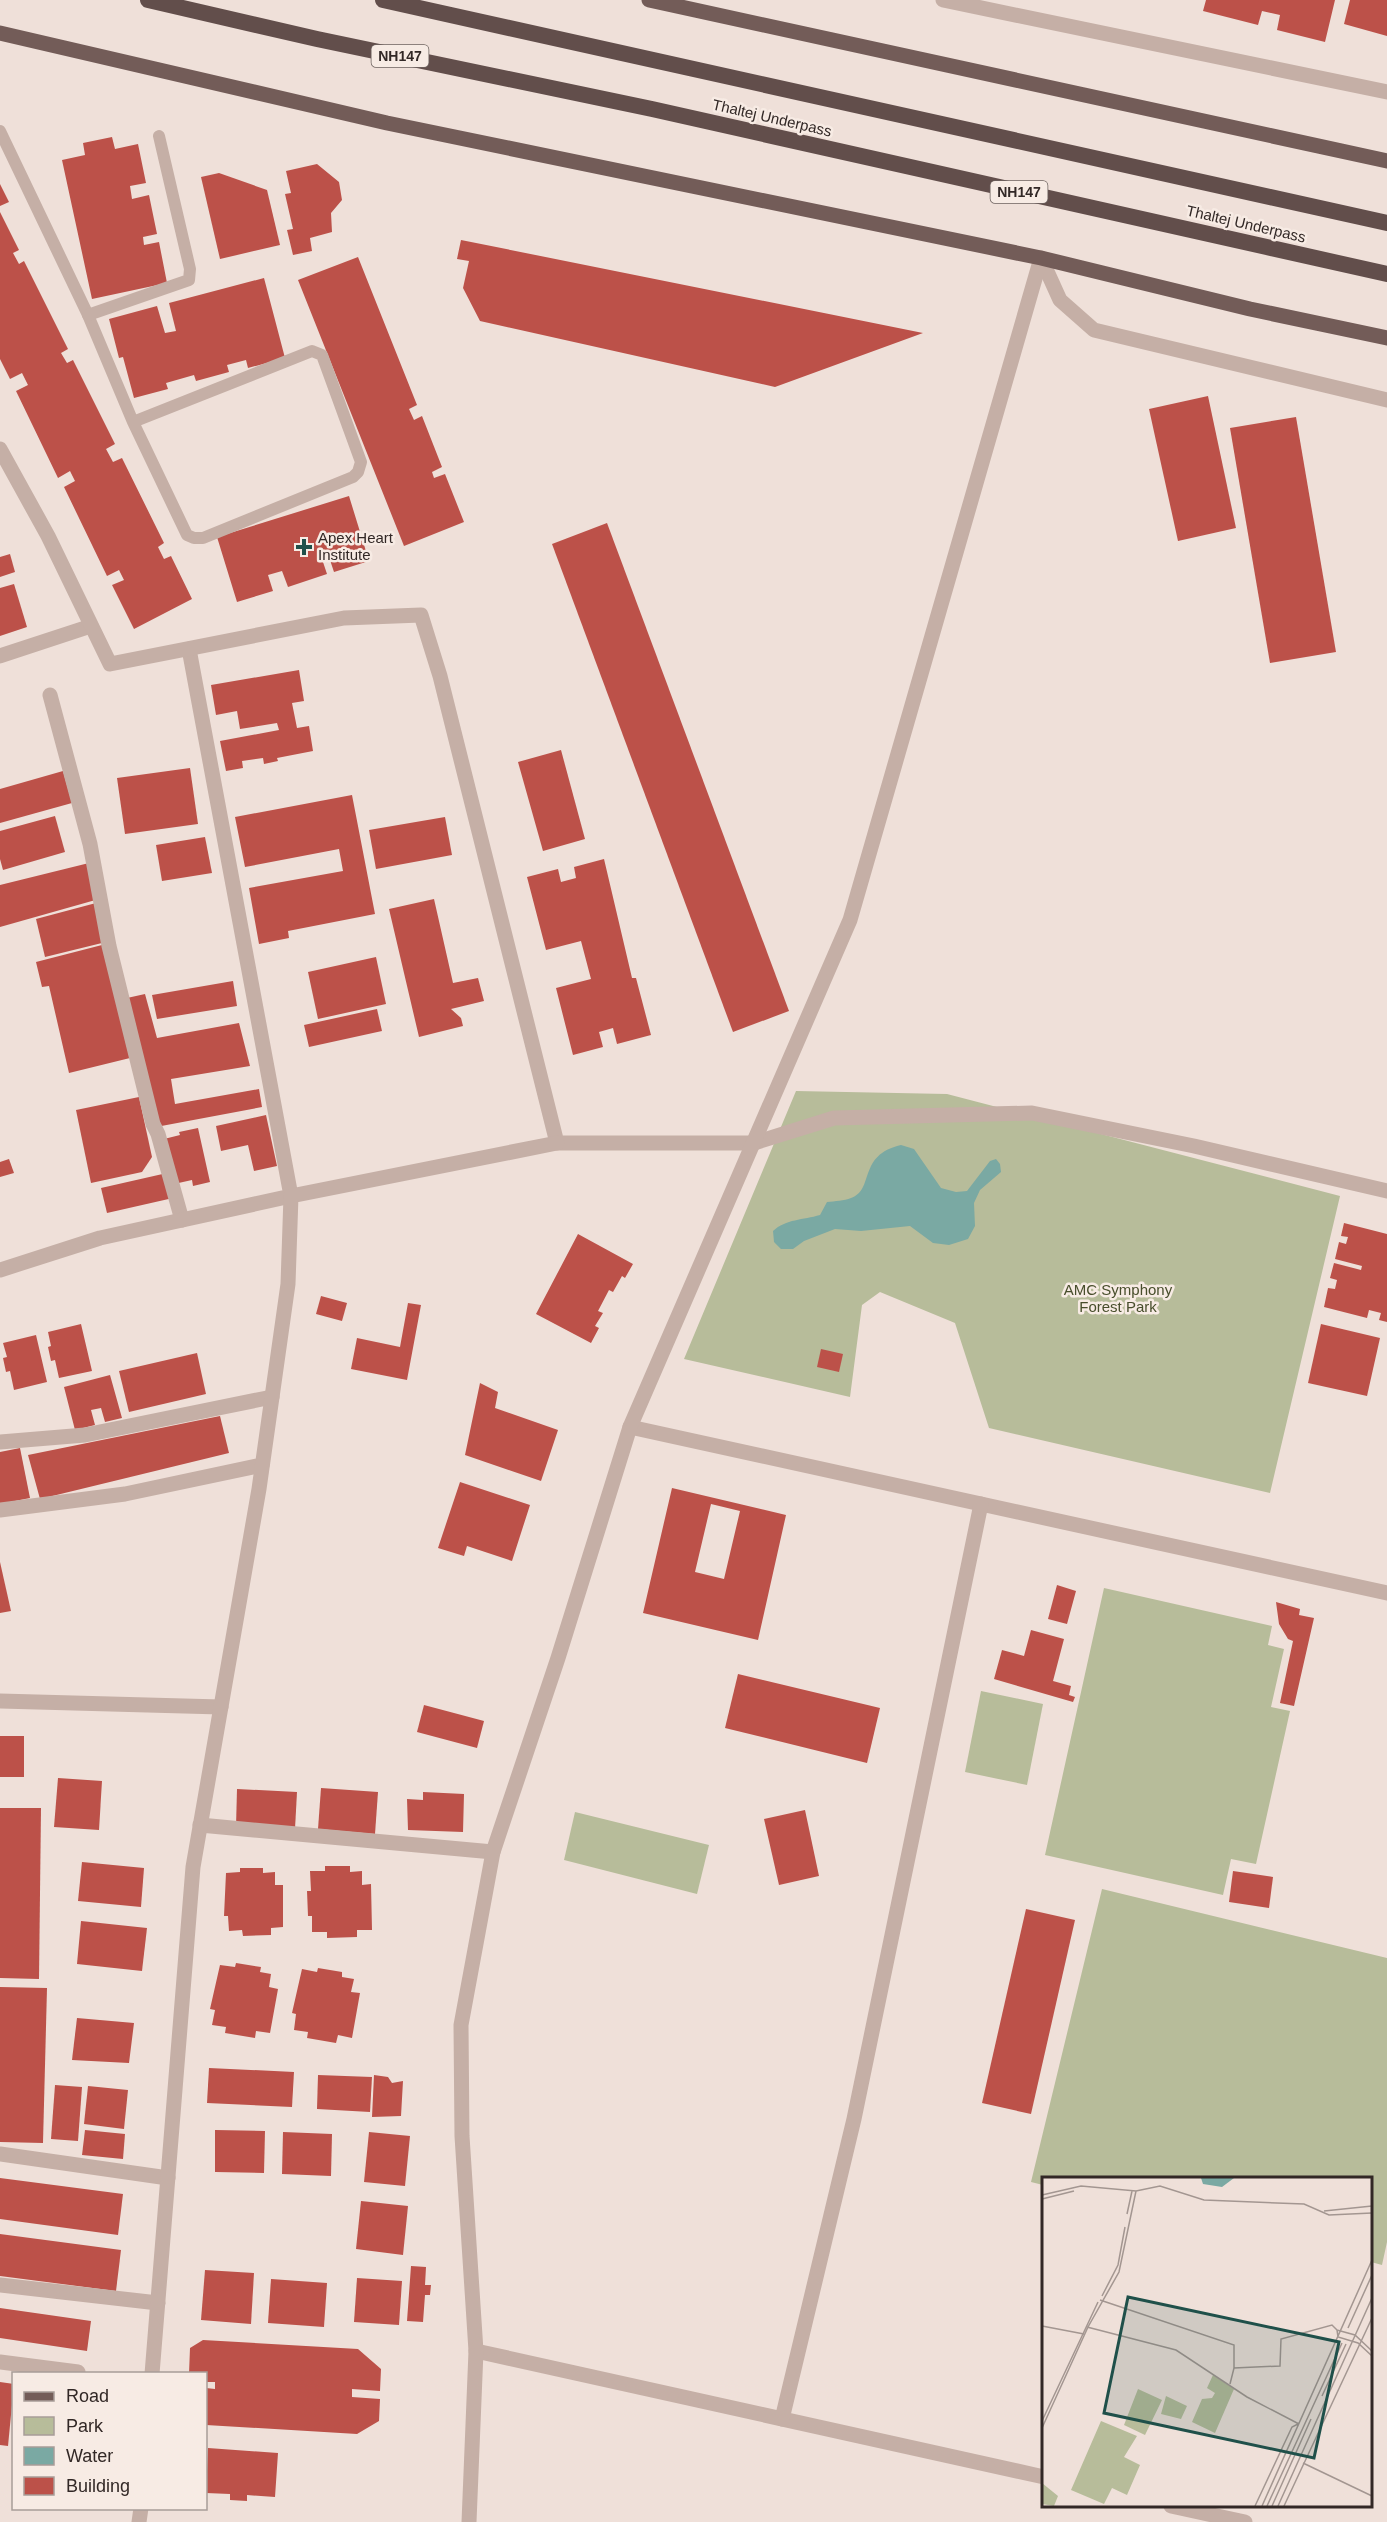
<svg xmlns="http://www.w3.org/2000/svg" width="1387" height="2522" viewBox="0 0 1387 2522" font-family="Helvetica,sans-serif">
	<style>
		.green { fill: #b7bc9a }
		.water { fill: #7aa9a3 }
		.building { fill: #bc5149; fill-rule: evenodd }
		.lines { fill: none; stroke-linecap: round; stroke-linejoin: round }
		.service { stroke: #c5afa6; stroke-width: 12 }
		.minor { stroke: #c5afa6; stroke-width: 15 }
		.tertiary { stroke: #c5afa6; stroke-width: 15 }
		.primary { stroke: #735c58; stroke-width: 15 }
		.trunk { stroke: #624e4b; stroke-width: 16 }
		.poi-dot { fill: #1f504a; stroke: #f7ebe4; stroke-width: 2 }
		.labels { text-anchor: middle; stroke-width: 5; stroke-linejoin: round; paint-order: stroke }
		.shield { fill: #f7ebe4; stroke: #6d625f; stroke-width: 1.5 }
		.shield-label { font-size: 14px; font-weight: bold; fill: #322826 }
		.street-label { font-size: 15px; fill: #322826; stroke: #f7ebe4 }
		.poi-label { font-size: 15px; fill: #322826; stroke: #f7ebe4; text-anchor: start }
		.park-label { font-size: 15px; fill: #484e2c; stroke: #f7ebe4 }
		.inset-road { fill: none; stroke: #a39691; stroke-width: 1.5 }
		.view { fill: #1f504a; fill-opacity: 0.15; stroke: #1f504a; stroke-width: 3 }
		.inset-edge { fill: none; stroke: #322826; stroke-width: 3 }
	</style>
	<rect width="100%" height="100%" fill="#efe0d9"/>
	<!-- green -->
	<g class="green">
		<path d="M796,1091l151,3 393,102 -70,297 -281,-65 -34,-105 -75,-31 -18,13 -12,92 -166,-38z"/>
		<path d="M1104,1588l168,38 -4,19 16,4 -13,58 19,4 -34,153 -25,-5 -8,36 -178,-40z"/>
		<path d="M981,1691l62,13 -16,81 -62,-13z"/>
		<path d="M575,1812l134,33 -12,49 -133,-34z"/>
		<path d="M1102,1889l285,69v284l-5,23 -11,-3 -1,-84h-326l-1,7 -12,-3z"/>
	</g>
	<!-- water -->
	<path class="water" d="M901,1145l13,4 27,39 15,4 11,-1 23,-30 6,-2 4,5 1,8 -21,18 -6,13 1,23 -7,13 -19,6 -16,-2 -23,-17 -49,5 -26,-2 -31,12 -11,8h-12l-7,-7 -1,-11c13,-12 30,-11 47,-16l7,-13c8,-1 17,-1 24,-4 24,-8 6,-43 50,-53z"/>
	<!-- building -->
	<g class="building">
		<path d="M1206,0h129l-10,42 -48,-12 3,-15 -18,-4 -4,14 -55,-14z"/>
		<path d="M1350,0h37v36l-43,-12z"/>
		<path d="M112,137l3,12 23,-5 8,39 -16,3 2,13 17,-4 8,39 -14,3 1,8 15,-3 8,41 -75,16 -30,-139 23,-5 -2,-12z"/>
		<path d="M317,164l22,18 3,18 -11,13 1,19 -22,6 2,13 -19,4 -6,-25 6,-1 -8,-35 6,-1 -5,-22z"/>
		<path d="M219,173l48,17 13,55 -60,14 -19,-82z"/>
		<path d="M0,184l9,18 -9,4z"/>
		<path d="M0,212l19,38 -6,3 6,11 5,-3 44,88 -7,4 6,10 6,-3 42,84 -9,5 7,13 9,-4 42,85 -6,4 6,12 7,-3 21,43 -58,30 -22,-44 12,-5 -5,-10 -12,6 -43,-89 11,-6 -5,-10 -12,7 -42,-87 12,-6 -6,-12 -12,6 -10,-20z"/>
		<path d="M461,240l462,93 -148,54 -295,-66 -17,-33 6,-27 -12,-2z"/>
		<path d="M358,257l59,148 -8,4 5,11 8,-4 20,51 -10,5 2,6 11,-4 19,48 -60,24 -106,-266z"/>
		<path d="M264,278l21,80 -37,10 -2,-8 -19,5 2,7 -33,9 -2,-6 -28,8 2,6 -34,9 -11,-41 -4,1 -10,-39 48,-13 8,27 11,-2 -7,-28z"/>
		<path d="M1208,396l28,132 -58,13 -29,-132z"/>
		<path d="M1296,417l40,235 -66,11 -40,-235z"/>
		<path d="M349,496l20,65 -35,11 -5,-15 -7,2 5,15 -39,13 -6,-16 -14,4 5,16 -36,11 -20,-65z"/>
		<path d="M607,523l182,488 -56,21 -181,-488z"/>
		<path d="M10,554l5,18 -15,5v-20z"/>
		<path d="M14,584l13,43 -27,9v-48z"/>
		<path d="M299,670l5,31 -12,2 5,25 12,-2 4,25 -36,7 1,3 -14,3 -1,-6 -21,3 1,7 -17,3 -6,-30 59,-11 -2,-7 -37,6 -3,-18 -21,4 -5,-30z"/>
		<path d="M561,750l24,89 -42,12 -25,-89z"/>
		<path d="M190,768l8,56 -73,10 -8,-56z"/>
		<path d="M63,771l9,32 -72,20v-34z"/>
		<path d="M352,795l23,119 -87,17 1,7 -30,6 -10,-56 94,-17 -4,-22 -94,18 -10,-50z"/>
		<path d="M55,816l10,36 -62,18 -3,-11v-28z"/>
		<path d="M445,817l7,38 -76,14 -7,-39z"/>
		<path d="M205,837l7,36 -50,8 -6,-36z"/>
		<path d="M604,859l28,119h4l15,57 -34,9 -4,-16 -14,4 4,15 -30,8 -17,-67 35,-9 -10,-38 -35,9 -19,-73 31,-8 3,13 15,-4 -2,-11z"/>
		<path d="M89,863l10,36 -99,28v-42z"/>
		<path d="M434,899l19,84 25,-5 6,23 -33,8 10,9 2,8 -44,11 -30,-128z"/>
		<path d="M96,903l10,39 -61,15 -9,-38z"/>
		<path d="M102,945l28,113 -61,15 -20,-87 -7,1 -6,-25z"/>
		<path d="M376,957l10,47 -68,15 -10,-47z"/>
		<path d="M233,981l4,25 -80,13 -5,-24z"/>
		<path d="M145,994l12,44 82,-15 11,43 -79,13 4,25 84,-15 3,18 -106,20 -29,-129z"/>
		<path d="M377,1009l5,22 -73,16 -5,-22z"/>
		<path d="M139,1097l13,60 -10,15 -51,11 -15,-73z"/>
		<path d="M266,1115l11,51 -23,5 -6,-26 -27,6 -5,-25z"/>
		<path d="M198,1128l12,54 -17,4 -1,-6 -18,4 -10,-45 16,-4 -1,-3z"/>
		<path d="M9,1159l5,14 -14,4v-15z"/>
		<path d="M167,1173l6,25 -66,15 -6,-25z"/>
		<path d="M1344,1223l43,11v88l-8,-2 2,-7 -12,-3 -2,8 -43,-11 4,-19 7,1 2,-9 -7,-2 4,-15 27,7 1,-4 -27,-7 4,-17 7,2 2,-7 -7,-1z"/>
		<path d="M578,1234l55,30 -8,14 -3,-2 -9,16 -4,-2 -11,21 5,2 -8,13 4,2 -8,15 -55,-29z"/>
		<path d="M321,1296l26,7 -5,18 -26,-7z"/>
		<path d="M408,1303l13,2 -14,75 -56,-11 6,-31 43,9z"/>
		<path d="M81,1324l11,47 -33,7 -4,-18 -4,1 -3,-14 3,-1 -3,-14z"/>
		<path d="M1321,1324l59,14 -13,58 -59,-13z"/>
		<path d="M36,1335l11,47 -33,8 -4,-19 -4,1 -3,-14 4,-1 -4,-14z"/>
		<path d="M821,1349l22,5 -4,18 -22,-5z"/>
		<path d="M197,1353l9,41 -77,18 -10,-41z"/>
		<path d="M110,1375l12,43 -17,4 -4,-14 -10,2 4,15 -20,5 -11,-43z"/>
		<path d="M480,1383l18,9 -3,16 63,22 -17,51 -76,-26z"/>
		<path d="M220,1416l9,37 -189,46 -12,-44z"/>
		<path d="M20,1448l10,50 -30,6v-52z"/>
		<path d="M460,1482l70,23 -18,56 -45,-15 -3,10 -26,-8z"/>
		<path d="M672,1488l114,27 -28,125 -115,-27zM711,1504l29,7 -16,68 -29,-7z"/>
		<path d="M0,1562l11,49 -11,2z"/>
		<path d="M1057,1585l19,6 -9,33 -19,-5z"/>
		<path d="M1276,1602l24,7 -1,6 15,3 -20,88 -14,-3 13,-62 -5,-2 -9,-15z"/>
		<path d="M1031,1630l33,9 -11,42 18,5 -2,9 6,2 -2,5 -79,-23 8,-29 22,6z"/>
		<path d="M738,1674l142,34 -13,55 -142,-35z"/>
		<path d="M424,1705l60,16 -7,27 -60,-16z"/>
		<rect x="0" y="1736" width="24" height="41"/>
		<path d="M58,1778l44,3 -3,49 -45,-3z"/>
		<path d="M321,1788l57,4 -3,42 -57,-5z"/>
		<path d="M237,1789l60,3 -2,37 -59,-2z"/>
		<path d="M423,1792l41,2 -1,38 -55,-2 -1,-31 16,1z"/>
		<path d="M0,1808h41l-2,171 -39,-1z"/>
		<path d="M805,1810l14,66 -40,9 -15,-66z"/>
		<path d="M82,1862l62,6 -3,39 -63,-6z"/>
		<path d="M325,1866h25v6l12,-1v14l9,-1 1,46h-15v7l-30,1v-6h-15v-16h-4l-1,-25h4l-1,-20h15z"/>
		<path d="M240,1868h23v5l12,-1v13h8v42l-12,1v7l-28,1 -1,-6 -13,1 -1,-15h-4l2,-43 14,-1z"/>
		<path d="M1233,1871l40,6 -4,31 -40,-6z"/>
		<path d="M1026,1909l49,11 -44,194 -49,-11z"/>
		<path d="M81,1921l66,7 -5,43 -65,-7z"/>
		<path d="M236,1963l25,4 -1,5 11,2 -2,13 9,2 -8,44 -14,-2 -1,7 -30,-5 1,-6 -14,-2 3,-15 -5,-1 10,-44 15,2z"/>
		<path d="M318,1968l24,4v5l12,2 -3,13 9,1 -8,45 -14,-3 -2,8 -29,-5 1,-6 -14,-2 2,-16 -4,-1 10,-44 15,3z"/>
		<path d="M0,1987l47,1 -4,155 -43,-1z"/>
		<path d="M77,2018l57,5 -5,40 -57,-3z"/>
		<path d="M209,2068l85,4 -2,35 -85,-4z"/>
		<path d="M318,2075l54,2 -2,35 -53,-3z"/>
		<path d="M374,2075l14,2 4,6 11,-2 -2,35 -29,1z"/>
		<path d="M55,2085l27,2 -4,54 -27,-2z"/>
		<path d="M88,2086l40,4 -4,39 -40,-5z"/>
		<path d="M85,2130l40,4 -2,25 -41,-4z"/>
		<path d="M215,2130l50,1 -1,42 -49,-1z"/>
		<path d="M283,2132l49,2 -1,42 -49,-2z"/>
		<path d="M369,2132l41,4 -5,50 -41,-4z"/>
		<path d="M0,2178l123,16 -5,41 -118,-16z"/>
		<path d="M361,2201l47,5 -5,49 -47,-6z"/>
		<path d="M0,2234l121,16 -5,41 -116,-15z"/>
		<path d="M411,2266l15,1 -1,18h6l-1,10h-5l-2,27 -16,-1z"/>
		<path d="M205,2270l49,3 -3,51 -50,-4z"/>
		<path d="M357,2278l45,3 -3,44 -45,-3z"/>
		<path d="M271,2279l56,4 -3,44 -56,-4z"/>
		<path d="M0,2308l91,13 -4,30 -87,-13z"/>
		<path d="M203,2340l155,9 23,20 -1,22 -28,-2v8l28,2 -1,22 -22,13 -151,-9v-37l9,1v-7h-9v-8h-17l1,-26z"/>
		<path d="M0,2382l14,2 -6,62 -8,-1z"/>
		<path d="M208,2448l70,5 -3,44 -28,-2v6l-17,-1v-6l-24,-1z"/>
	</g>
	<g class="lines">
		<!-- service -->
		<g class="service">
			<path d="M0,131l88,184 45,107 179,-71 10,4 39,107 -3,10 -5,5 -150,61h-9l-7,-3 -54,-113"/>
			<path d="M88,315l101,-35 1,-11 -31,-133"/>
		</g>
		<!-- minor -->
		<g class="minor">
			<path d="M0,656l91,-30"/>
			<path d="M50,695l40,149 19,102 44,178 5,10 24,86"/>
			<path d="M754,1143l80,-25 198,-5 162,33 193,45"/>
			<path d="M0,1270l100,-32 191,-42 -102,-547"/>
			<path d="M630,1427l757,166"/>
			<path d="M0,1442l85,-7 187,-38"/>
			<path d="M0,1510l125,-16 137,-29"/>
			<path d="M0,1701l221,6"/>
			<path d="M200,1825l293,27"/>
			<path d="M0,2154l168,24"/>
			<path d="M0,2285l158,18"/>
			<path d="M476,2351l568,126"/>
			<path d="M0,2362l78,10"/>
			<path d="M782,2419l72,-300 127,-615"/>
			<path d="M1171,2506l74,16"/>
		</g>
		<!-- tertiary -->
		<g class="tertiary">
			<path d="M943,0l444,92"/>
			<path d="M1041,258l19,42 34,30 293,70"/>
			<path d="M0,449l48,87 62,128 234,-46 77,-3 19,61 117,467h197"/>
			<path d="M152,2374l41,-507 66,-378 29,-205 3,-88 266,-53"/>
			<path d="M139,2522l2,-14"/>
			<path d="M469,2522l7,-171 -14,-215 -1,-111 32,-173 65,-194 72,-231 220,-507 191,-662"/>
		</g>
		<!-- primary -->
		<g class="primary">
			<path d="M649,0l738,161"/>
			<path d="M0,33l387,90 654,135 209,51 137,29"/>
		</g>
		<!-- trunk -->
		<g class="trunk">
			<path d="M148,0l169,39 335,70 735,165"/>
			<path d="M383,0l1004,223"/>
		</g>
	</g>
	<!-- markers -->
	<path class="poi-dot" d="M301 538h6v6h6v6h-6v6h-6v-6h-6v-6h6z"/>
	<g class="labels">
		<!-- shield labels -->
		<g class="shield">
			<rect x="371.5" y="45" width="57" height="22" rx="4.5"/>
			<rect x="990.5" y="181" width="57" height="22" rx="4.5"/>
		</g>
		<g class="shield-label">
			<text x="400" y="61">NH147</text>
			<text x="1019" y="197">NH147</text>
		</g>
		<!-- street labels -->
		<g class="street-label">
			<text transform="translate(772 118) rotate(13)" y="5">Thaltej Underpass</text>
			<text transform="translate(1246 224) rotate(13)" y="5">Thaltej Underpass</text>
		</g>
		<!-- poi labels -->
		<g class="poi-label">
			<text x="318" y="543">Apex Heart<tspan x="318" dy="17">Institute</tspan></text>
		</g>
		<!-- park labels -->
		<g class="park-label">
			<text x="1118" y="1295">AMC Symphony<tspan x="1118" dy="17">Forest Park</tspan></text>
		</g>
	</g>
	<!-- overview -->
	<g transform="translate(1042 2177)">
		<rect width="330" height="330" fill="#efe0d9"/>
		<path d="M171,198l21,14 -19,44 -23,-11 10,-23 10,-1 3,-5 -8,-5zM96,212l24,11 -17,35 -21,-10zM124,219l21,10 -6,13 -20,-5zM59,244l36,15 -13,21 16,8 -13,30 -15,-7 -8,16 -33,-14zM0,306l16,13 -4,10 -12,-2z" fill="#b7bc9a"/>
		<path d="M159,1h33l-12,9 -19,-3z" fill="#7aa9a3"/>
		<path class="inset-road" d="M0,18l39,-9 55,5 24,-5 44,14 100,4 25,11 43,-2M0,22l32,-8M282,34l48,-5M85,37l5,-23M60,119l16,-31 7,-38M58,123l134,45v23M0,149l42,8M45,150l89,23 71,47 52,27M306,151l24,-53M330,174l-17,-16 -18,-5 1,7 20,6 14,13M188,207l4,-16 46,-2 1,-27 51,-14 5,5M280,219l24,-52M0,244l56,-119M0,251l46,-101 31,-55 17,-81M261,286l69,33M213,329l37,-79 6,-3M220,329l110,-246M225,329l75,-163M230,329l39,-87M236,329l94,-208M242,329l88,-188"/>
		<path class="view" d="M86,120l211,45 -25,116 -210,-45z"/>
		<rect width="330" height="330" class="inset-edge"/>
	</g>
	<!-- legend -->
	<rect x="12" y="2372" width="195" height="138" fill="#f7ebe4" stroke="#a89d98" stroke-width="1.5"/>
	<rect x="24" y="2392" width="30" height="9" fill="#735c58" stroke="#a89d98" stroke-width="1.5"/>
	<text x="66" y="2402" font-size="18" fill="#322826">Road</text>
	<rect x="24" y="2417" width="30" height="18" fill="#b7bc9a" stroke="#a89d98" stroke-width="1.5"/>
	<text x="66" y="2432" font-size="18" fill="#322826">Park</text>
	<rect x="24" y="2447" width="30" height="18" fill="#7aa9a3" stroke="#a89d98" stroke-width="1.5"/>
	<text x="66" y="2462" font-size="18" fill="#322826">Water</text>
	<rect x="24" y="2477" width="30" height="18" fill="#bc5149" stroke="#a89d98" stroke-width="1.5"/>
	<text x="66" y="2492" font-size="18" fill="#322826">Building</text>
</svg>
